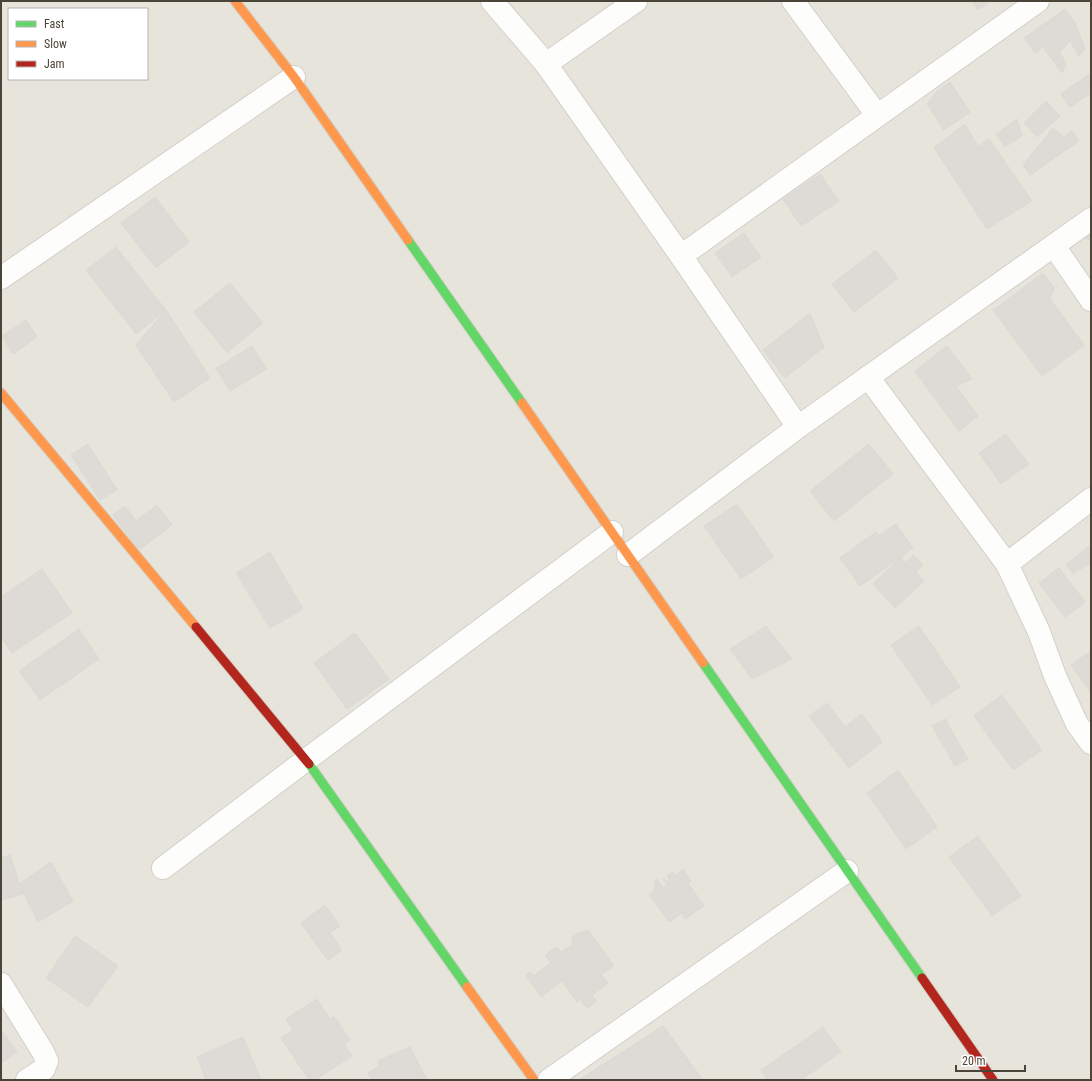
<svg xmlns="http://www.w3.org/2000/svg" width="1092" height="1081" viewBox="0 0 1092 1081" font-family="'Roboto Condensed',sans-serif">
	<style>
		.residential { fill: #e7e4dc; fill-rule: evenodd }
		.building { fill: #dedbd6; stroke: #dcd9d4 }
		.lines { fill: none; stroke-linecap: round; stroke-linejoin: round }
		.street-casing { stroke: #d2d0cb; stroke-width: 24 }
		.fast-casing { stroke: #d3cfc5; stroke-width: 11 }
		.slow-casing { stroke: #d3cfc5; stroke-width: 11 }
		.jam-casing { stroke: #d3cfc5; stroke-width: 11 }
		.street { stroke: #fdfdfc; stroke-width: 22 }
		.fast { stroke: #63d668; stroke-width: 9 }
		.slow { stroke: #ff974d; stroke-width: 9 }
		.jam { stroke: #b3261e; stroke-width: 9 }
	</style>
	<rect width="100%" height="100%" fill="#f4f2ee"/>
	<!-- residential -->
	<path class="residential" d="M1,1h1090v1079h-1090zM9,9h138v70h-138z"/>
	<!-- building -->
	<g class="building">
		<path d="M972,1h18l-12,9z"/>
		<path d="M1065,9l10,14 10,26 -6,7 -9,-15 -10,11 6,13 -4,8 -19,-26 -8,6 -11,-15z"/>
		<path d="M1091,73v20l-21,14 -9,-13z"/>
		<path d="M950,82l20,30 -26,18 -17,-26 9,-12z"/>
		<path d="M1046,101l14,15 -23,21 -13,-14z"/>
		<path d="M1017,119l5,17 -17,11 -9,-13z"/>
		<path d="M965,124l13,23 11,-8 43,62 -45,28 -53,-81z"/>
		<path d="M1053,128l11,9 8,-6 7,10 -49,34 -7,-10z"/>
		<path d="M820,174l19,27 -38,25 -18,-27z"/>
		<path d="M155,197l34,45 -33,26 -35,-45z"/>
		<path d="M1091,228v13l-10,-5z"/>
		<path d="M744,233l17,24 -29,20 -17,-24z"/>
		<path d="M116,247l50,63 -30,24 -50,-64z"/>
		<path d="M876,250l22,28 -44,34 -22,-28z"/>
		<path d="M1043,273l11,15 -4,11 34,46 -42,31 -49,-66z"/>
		<path d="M230,283l33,40 -36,30 -33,-41z"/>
		<path d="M166,310l44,68 -36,24 -38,-57z"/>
		<path d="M810,313l14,34 -39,31 -22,-28z"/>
		<path d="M26,320l11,17 -24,17 -11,-18z"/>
		<path d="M252,346l15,23 -37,22 -14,-23z"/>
		<path d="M947,346l25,33 -16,7 22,30 -19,15 -44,-60z"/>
		<path d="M1006,434l23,30 -28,20 -22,-31z"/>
		<path d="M88,444l29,46 -17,10 -29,-45z"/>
		<path d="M869,444l24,30 -59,47 -24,-30z"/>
		<path d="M737,504l37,53 -33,22 -37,-53z"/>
		<path d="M157,505l15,20 -33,25 -26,-35 12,-9 11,15z"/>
		<path d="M896,524l17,24 -12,9 -41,29 -20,-28 36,-26 2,4z"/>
		<path d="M1091,545v23l-3,-4 -15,10 -7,-10z"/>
		<path d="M270,552l33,57 -33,19 -34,-55z"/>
		<path d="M913,555l10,10 -7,7 8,9 -29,27 -22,-24 28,-27 5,6z"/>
		<path d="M1059,568l26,34 -20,15 -26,-34z"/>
		<path d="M42,569l30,44 -60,40 -11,-16v-40z"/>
		<path d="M766,626l26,33 -40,20 -22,-30z"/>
		<path d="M919,626l41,61 -28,18 -41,-60z"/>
		<path d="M79,629l20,30 -59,41 -21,-29z"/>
		<path d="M355,633l34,46 -42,30 -33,-46z"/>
		<path d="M1091,651v42l-20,-28z"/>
		<path d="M1002,695l40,55 -29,20 -39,-54z"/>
		<path d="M827,703l18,24 17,-13 20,28 -33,26 -40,-52z"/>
		<path d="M945,719l23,40 -13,7 -23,-40z"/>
		<path d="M898,770l39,57 -31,22 -39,-56z"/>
		<path d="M978,836l43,60 -29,20 -43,-59z"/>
		<path d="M10,855l13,39 -22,6v-42z"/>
		<path d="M51,862l22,39 -35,21 -19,-38z"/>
		<path d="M683,869l8,12 -3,2 16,23 -19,13 -3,-6 -13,9 -20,-28 6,-4 -1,-9 3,-2 6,9 4,-3 -4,-5 2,-1 2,3 3,-2 -3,-4 5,-4 3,4 3,-3z"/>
		<path d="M325,905l15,21 -10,7 12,17 -14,10 -27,-37z"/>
		<path d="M588,930l26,36 -13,8 7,9 -16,12 5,6 -10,7 -7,-9 -3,3 -15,-21 -21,16 -15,-22 4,-3 3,4 18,-13 -6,-8 12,-8 4,5 12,-8 -2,-6 8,-5z"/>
		<path d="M75,936l43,30 -30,41 -42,-29z"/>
		<path d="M317,999l13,20 4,-3 16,24 -6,4 8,12 -37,24h-6l-28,-42 12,-8 -7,-11z"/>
		<path d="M663,1026l40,54h-124z"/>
		<path d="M823,1027l18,25 -40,28h-34l-6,-10z"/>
		<path d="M1,1029l16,23 -16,11z"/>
		<path d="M243,1037l18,43h-55l-9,-23z"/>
		<path d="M410,1047l17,33h-56l-3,-7 12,-7 -2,-5z"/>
	</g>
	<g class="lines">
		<!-- street casing -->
		<g class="street-casing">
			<g id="street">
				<path d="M492,1l54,63 135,192 117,171"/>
				<path d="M793,1l84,114"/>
				<path d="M546,64l90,-63"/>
				<path d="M1054,246l37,54"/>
				<path d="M681,256l357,-255"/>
				<path d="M1,278l293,-201"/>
				<path d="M868,377l139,187 32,68 16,44 22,48 14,19"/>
				<path d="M628,555l170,-128 293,-208"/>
				<path d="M1007,564l84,-65"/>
				<path d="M163,868l143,-108 306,-228"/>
				<path d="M1,984l42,68 4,9 -3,8 -17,11"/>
				<path d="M549,1080l298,-209"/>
			</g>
		</g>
		<!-- fast casing -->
		<g class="fast-casing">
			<g id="fast">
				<path d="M408,240l114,163"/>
				<path d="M703,663l219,315"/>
				<path d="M309,764l158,223"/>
			</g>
		</g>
		<!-- slow casing -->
		<g class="slow-casing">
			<g id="slow">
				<path d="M235,1l59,76 114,163"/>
				<path d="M1,393l195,234"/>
				<path d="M522,403l181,260"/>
				<path d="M467,987l67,93"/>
			</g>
		</g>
		<!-- jam casing -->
		<g class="jam-casing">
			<g id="jam">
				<path d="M196,627l113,137"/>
				<path d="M922,978l71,102"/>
			</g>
		</g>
		<!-- street -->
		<use href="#street" class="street"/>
		<!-- fast -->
		<use href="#fast" class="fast"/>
		<!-- slow -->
		<use href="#slow" class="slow"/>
		<!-- jam -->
		<use href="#jam" class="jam"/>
	</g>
	<!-- border -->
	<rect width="1092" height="1081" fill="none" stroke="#4b4439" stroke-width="4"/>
	<!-- legend -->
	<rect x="8" y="8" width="140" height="72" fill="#ffffff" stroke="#b7b4b0"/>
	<rect x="16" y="21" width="20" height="6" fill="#63d668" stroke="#b7b4b0"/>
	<text x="44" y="28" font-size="12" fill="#4b4439">Fast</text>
	<rect x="16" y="41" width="20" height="6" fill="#ff974d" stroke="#b7b4b0"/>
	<text x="44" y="48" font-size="12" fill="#4b4439">Slow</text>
	<rect x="16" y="61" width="20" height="6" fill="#b3261e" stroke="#b7b4b0"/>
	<text x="44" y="68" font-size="12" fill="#4b4439">Jam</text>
	<!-- scale -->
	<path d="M956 1065v6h69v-6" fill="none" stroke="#4b4439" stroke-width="2"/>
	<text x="962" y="1065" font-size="12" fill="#4b4439" stroke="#ffffff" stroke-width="3" paint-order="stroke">20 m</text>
</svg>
